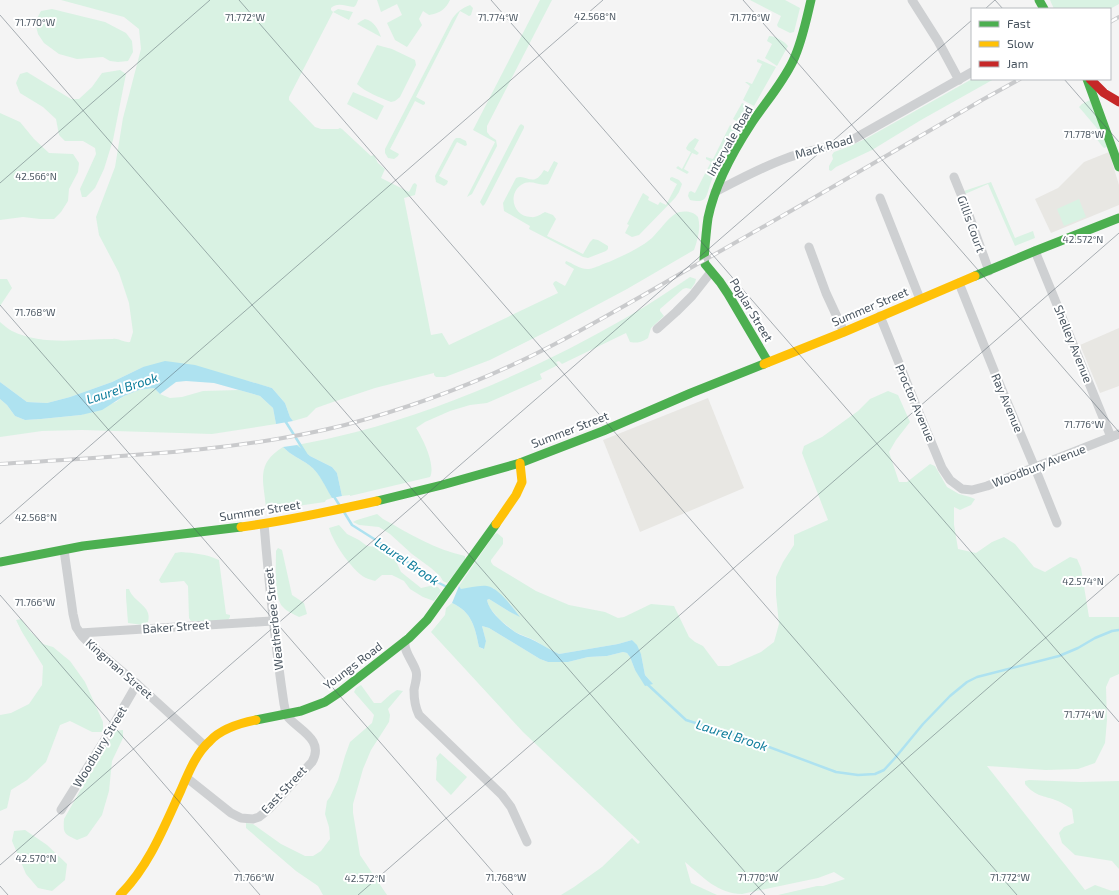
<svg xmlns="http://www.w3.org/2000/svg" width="1119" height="895" viewBox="0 0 1119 895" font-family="'Exo 2',sans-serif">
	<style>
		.commercial { fill: #e8e7e3 }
		.green { fill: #d9f2e3 }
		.water { fill: #aee2f0 }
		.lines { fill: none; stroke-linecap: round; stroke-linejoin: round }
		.stream { stroke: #aee2f0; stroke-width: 2.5 }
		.street { stroke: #ced0d2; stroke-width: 9 }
		.fast { stroke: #4caf50; stroke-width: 9 }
		.slow { stroke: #ffc107; stroke-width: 9 }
		.jam { stroke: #c62828; stroke-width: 9 }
		.rail-casing { stroke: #c9cacc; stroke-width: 4 }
		.rail { stroke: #fff; stroke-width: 2.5; stroke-dasharray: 8; stroke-linecap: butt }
		.ticks { fill: none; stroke: #4a5661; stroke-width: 1; stroke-opacity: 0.45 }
		.labels { text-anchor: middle; stroke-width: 4; stroke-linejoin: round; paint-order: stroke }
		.street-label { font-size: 12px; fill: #4a5661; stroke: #fff }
		.water-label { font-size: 13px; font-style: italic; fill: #0c7c9b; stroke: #fff }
		.ticks-label { font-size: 10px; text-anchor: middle; fill: #4a5661; stroke: #fff; stroke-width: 4; stroke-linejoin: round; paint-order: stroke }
	</style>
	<rect width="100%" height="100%" fill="#f4f4f4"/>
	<!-- commercial -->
	<g class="commercial">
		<path d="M1109,152l10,33v20l-68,28 -16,-34 23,-11 26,-26z"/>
		<path d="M1119,328v58l-19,7 -20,-48z"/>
		<path d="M708,398l36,90 -104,44 -37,-92z"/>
	</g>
	<!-- green -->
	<g class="green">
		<path d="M61,0h297l-2,5 -2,2c-8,-1 -17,-5 -23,1v2l2,2 5,-3 15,3 -4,8 -16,-8 -44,85v3l26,27 6,2h17l2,-1 2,1 29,27 3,-1 4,8 7,6 -4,9 28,14 4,-8 2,-1 2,2 -2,10 -11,3 27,137 11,-2 7,12 109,-52 -5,-9 1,-2 2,-1 9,5 9,-17 -8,-5 -1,-1 1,-2c7,2 14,9 23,8 7,-1 13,-5 20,-7 15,-7 30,-13 43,-24 7,-7 16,-20 23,-24 7,-4 18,-3 23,3 3,11 0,22 -4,33l-67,39 -77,41 -60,30 -45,17h-9l-2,-2v-2l-59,15 -42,14 -17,6 -9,9 -14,4 -3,-4 -5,-14 -13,-15 -24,-7 -105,-14 -31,15 -42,15 -23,6 -20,-1 -27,-20v-60c4,3 8,7 12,9 31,15 68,8 101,8 6,-1 11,4 17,3l3,-10 -4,-29 -10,-30 -20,-38 -3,-18 19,-50 8,-49 18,-69 -2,-20 -15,-12z"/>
		<path d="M377,0h73c-5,10 -10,13 -21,15l-6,-4 -4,8 3,6 -15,22 -12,-7 -8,-17 15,-8 -5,-11 -16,8z"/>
		<path d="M540,0h12l-65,126v6l3,4 6,4 1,6 -25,48 -5,3 28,-55 -22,-12z"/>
		<path d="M750,0h35l15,8 -6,24 -4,1 -12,-6 -1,-2 4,-9z"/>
		<path d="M1050,0h69v4l-9,5h-56z"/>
		<path d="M470,5l3,3 -2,7 -2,1 -9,-5 -44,86 9,5v2l-2,1 -8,-4 -25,48 9,5 -1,2 -4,3 -6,-1 -3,-5v-4l67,-130c5,-7 10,-11 18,-14z"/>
		<path d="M52,9l53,13 21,11 6,8 1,11 -5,9 -10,1 -8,-1 -7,-4 -26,2 -18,-5 -15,-11 -6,-9 -3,-12 6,-11z"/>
		<path d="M365,19c9,2 13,10 16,18l-24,-13 4,-3z"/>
		<path d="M769,36c6,0 15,5 19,10l-11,20 -12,-8 7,-14 -5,-3z"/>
		<path d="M377,45l15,4 23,11 1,5 -16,32 -5,4 -4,1c-12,-5 -24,-9 -34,-18z"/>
		<path d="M758,59l18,8 -22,39 -11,-6 7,-14 -5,-4h2l5,2 10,-20 -5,-2v-2z"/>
		<path d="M120,70l6,4 -13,66 -9,29 -9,19 -9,9h-4l-2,-8 16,-35 -1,-6 -12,-7h-18l-6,-6 -3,-16 -13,-12 -23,-14 -4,-10 4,-9 7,-2 44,27h8l13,-12 10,-14z"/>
		<path d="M972,79h22l-73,41 -49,30 -36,17 -5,4 -2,-1v-4l4,-7 -1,-4 2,-3 14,-5 19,-9z"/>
		<path d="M353,92l19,8 12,6 -7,14 -30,-16z"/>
		<path d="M1090,100l17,47 -3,1 -2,-2 -6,-8 5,-5 -22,-26 3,-3z"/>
		<path d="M742,103l10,5 -35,62c-2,4 -5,8 -6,12 -5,14 -3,22 -21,18l-2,-4 1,-4 2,-1 4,2 16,-31 -5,-3v-2l7,2 17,-34 7,3 3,-5 -7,-4z"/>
		<path d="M0,113l20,9 14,17 15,14 24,1 6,9 -1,9 -9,17 -1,12 -7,11 -7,7h-14l-17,-2 -23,3z"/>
		<path d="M521,124l3,2v2l-39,76 -2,2 -1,-1 -2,-3 39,-76z"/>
		<path d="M456,138h4l6,3 1,4 -2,1 -8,-4 -18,34 9,5 -1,3 -3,2 -8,-4 -1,-6 19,-36z"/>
		<path d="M695,138l4,2 -5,9 5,4 -2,2 -5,-2 -8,16 5,3 -2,2 -11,-6 2,-2 4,3 9,-17 -4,-2 -1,-2 3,-5z"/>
		<path d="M554,161l4,2 -10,21c-9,3 -17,-6 -27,1 -14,10 -7,32 10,32 5,1 10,-3 14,-5l8,3 3,4 -9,17 36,18 7,-12 3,-3 5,1 10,6v3l-2,2 -18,7 -5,-1 -54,-28 1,-3 -26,-15 -1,-8 13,-25c10,-5 17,11 28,-8l4,2z"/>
		<path d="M672,177l7,3 3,4 -3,8 -4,6 -36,37 -7,2 -7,-4 4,-8 -2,-1 16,-31 6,4 -1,3 10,5 2,-3 6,3 11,-21 -7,-4v-2z"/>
		<path d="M991,182l24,56 18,-7 2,7 -20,8 -27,-62 -23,10 -1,-3z"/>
		<path d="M1079,199l7,18 -22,9 -7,-17z"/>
		<path d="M690,277l6,2 -1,4 -4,6 -5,-1 -3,1 -23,20v2l4,5 -13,12 -3,10c-8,5 -10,5 -18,4l-4,-9 -64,31 -3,-3 -3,1 2,3 -18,9 2,5 -55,24 -17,2 -20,6 -25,11 -9,6c7,11 20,37 14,49l-80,19v-1l-8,1 -5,-23 -5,-6 -22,-11 -13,-11c20,-4 40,-8 59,-13 95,-25 188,-67 273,-116 21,-12 41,-26 61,-39z"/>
		<path d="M0,279h7l5,9 -12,18z"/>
		<path d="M154,388l6,6 10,4 12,-1 21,-6 36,-1 21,6 13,12 3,16 -64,10 -130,-4 -40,1 -42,6v-38l7,6 8,11 10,4 16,-1 40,-4 35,-13 8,-6 15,-6z"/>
		<path d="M888,391l10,4 12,27 -14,18 -7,12 10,30h8l23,-18 5,2 12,21 12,7 11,3 5,2 -4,6 -11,5 -6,-3v18l4,24 18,4 16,-11 12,-5 11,7 19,23 11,5 25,-15 7,2 4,9 8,49h30v57l-9,4 -4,9 1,33 -2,23 -10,20 -17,6 -32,1 -59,-4 98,124 10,-5 17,6 7,-1v5h-341l39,-9h6l22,-7 -11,-7 -16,6 -76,16c-24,0 -39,-17 -57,-32l6,21 26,12h-156l13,-8 28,-20 30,-29 6,6 2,-2 -117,-110 -92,-100 14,-17 1,-7 6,-5c20,9 23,24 27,44l4,2 3,-8 -4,-15 7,2 51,31 8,3h20l20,-5 19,-1 16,-4 4,1 3,4 5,13 17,13 -7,-8 -4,-21 -9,-14 -14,4 -59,10 -7,-3 -18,-11 -19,-8 -16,-13 -10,-12 -2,-7 2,-1 21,13 9,4 -9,-12 -17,-16 -32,1 -2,-3 35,-51 3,-2 6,5v6l-12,16v2l2,3 43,26 33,14 36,7 13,6 6,-1 27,-13 23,2 15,31 6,5 8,4 15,20h11l32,-14 13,-10 5,-18 -3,-29v-18l7,-15 11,-17v-10l34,-15 -26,-67 2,-7 18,-9 36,-26 12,-12z"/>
		<path d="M283,447c9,9 16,11 26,18 11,8 17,22 23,33l-6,2 -1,2 -56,8 -3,-2c-2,-27 -11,-44 17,-61z"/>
		<path d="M377,514l6,5c27,15 51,30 82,37v4l-18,23 -4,-2 -3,-5 -9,-8 -19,-14 -22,-20 -11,-7 -20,-2 -6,-3 4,-2z"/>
		<path d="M339,525l8,9 12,6 8,6 9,1 12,5 7,7 6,13 20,16 9,-2 8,1 3,4 -7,10 -11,-4 -13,-8 -6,-8 -12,-6h-10l-7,6c-3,-1 -7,-2 -9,-3 -14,-7 -33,-36 -37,-50z"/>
		<path d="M278,548l4,2 10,45 12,8 3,11 -8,3c-5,-3 -12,-5 -16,-10 -9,-8 -7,-43 -7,-56z"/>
		<path d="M181,552c13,1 25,2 38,8l7,54 4,1v2l-2,3 -2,2 -35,-1 -2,-3 -1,-32 -4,-5 -23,2 -2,-3 16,-27z"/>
		<path d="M126,589h3c4,13 24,17 19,33l-5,3 -15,-2 -2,-26z"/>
		<path d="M21,619l9,12 13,13 10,3 17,14 15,21 18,40v10h-11l-22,-11 -10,4 -14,37 -19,18 -16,10 -4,18 -7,3v-96l11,-2 18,-9 13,-19 1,-19 -21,-34 -6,-12z"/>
		<path d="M361,685l13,18h7l10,-9 6,-4 6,1 -15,18 2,6 -1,7 -18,28 -8,19 -10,35v9l7,42 27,40h-64l-5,-9 -22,-15 -50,-43v-5l7,1 28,20 24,12h8l8,-5 9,-12 -1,-12 -4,-13 2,-13 3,-4 8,-17 7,-24 5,-14 22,-19 2,-8 -20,-23 2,-4z"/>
		<path d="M123,730v8l-11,23 -3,30 -7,24 -15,21 -10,4c-13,-6 -14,-6 -13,-21l50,-88z"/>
		<path d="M440,753l27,24 -16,18 -15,-15 1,-18 -1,-4z"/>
		<path d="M1029,780l51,2 39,-1v88l-7,-8 -37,-6 -13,-12 -3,-10 5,-6 10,-4 -2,-14c-5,-3 -9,-6 -14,-8 -15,-6 -22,-4 -33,-17v-3z"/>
		<path d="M25,830l22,15 20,19 -2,16 -13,11 -14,-3 -12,-14 -14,-33 2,-10z"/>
	</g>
	<!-- water -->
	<g class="water">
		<path d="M165,361l30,4 77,23 13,15 5,14 3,4 -17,3 -3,-16 -13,-12 -21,-6 -25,-7 -28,-2 -10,1 -16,12 -6,-6 -15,2 -15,6 -22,14 -21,5 -40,4 -16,1 -10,-4 -8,-11 -7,-6v-17l27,20 20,1 23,-6 42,-15 31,-15z"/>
		<path d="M297,445l13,11 22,11 5,6 5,23 -10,2c-7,-11 -12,-25 -23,-33 -10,-7 -17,-9 -26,-18z"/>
		<path d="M459,586l2,3c8,-1 18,-4 26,-3 12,2 26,22 33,31l-10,-5 -21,-13 -2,1c2,12 18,25 28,32 6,4 13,5 20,9 8,4 15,9 24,13l59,-10 14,-4 5,5 4,9 4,21 8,9 -8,2 -10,-16 -5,-13 -3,-4 -4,-1 -16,4 -19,1 -20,5h-20l-8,-3 -51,-31 -7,-2 4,15 -2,8 -5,-2c-4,-20 -7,-35 -27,-44z"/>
	</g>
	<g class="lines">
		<!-- stream -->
		<g class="stream">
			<path d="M284,419l22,35"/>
			<path d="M333,495l7,11"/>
			<path d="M344,512l8,13 38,24 39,29 18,9"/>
			<path d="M646,683l40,37 67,21 83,31 22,3 17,-1 9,-4 11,-12 28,-34 27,-28 17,-14 10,-5 82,-21 19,-8 17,-10 17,-7 7,-1"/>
		</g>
		<!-- street -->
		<g class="street">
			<path d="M912,0l26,41 21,39"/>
			<path d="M954,177l11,27 24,67"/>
			<path d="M715,192c23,-12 47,-25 72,-34 21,-8 44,-10 65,-18l120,-68"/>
			<path d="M880,198l40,101"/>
			<path d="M809,247l17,46 18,39"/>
			<path d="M1035,251l76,186"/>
			<path d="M959,283l38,95 38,90 22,55"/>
			<path d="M880,316l37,92 25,60 8,12 12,9 10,1 15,-4 132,-52"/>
			<path d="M657,329l19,-17 16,-16 19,-24"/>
			<path d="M64,550l9,64 3,13 6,9 11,11 44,37 68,62"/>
			<path d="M80,633l192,-12 1,-1"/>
			<path d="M405,641c-2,10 8,20 11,30 2,6 -1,12 -2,19 0,8 1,17 5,25l83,80 9,12 16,35"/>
			<path d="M187,778l44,35 10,5 12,1 6,-2 10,-8 43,-47c13,-23 -14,-32 -25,-46 -2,-3 -2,-9 -3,-12 -9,-60 -15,-120 -20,-180"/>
			<path d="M61,810l43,-69 33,-57"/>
		</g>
		<!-- fast -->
		<g class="fast">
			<path d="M1039,0l5,9"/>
			<path d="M1087,79l32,88"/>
			<path d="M975,276l60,-25 84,-33"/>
			<path d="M768,362l-40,-68 -8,-12 -15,-18 -1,-4c1,-14 2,-28 4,-42 7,-34 24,-65 43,-94 14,-21 31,-40 42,-63 9,-19 13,-40 18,-61"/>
			<path d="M377,501l65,-16 78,-22 83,-32 88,-38 73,-29"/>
			<path d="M0,562l83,-16 158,-19"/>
			<path d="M256,720l45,-9 24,-9 15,-10 69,-54 18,-18 69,-96"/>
		</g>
		<!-- slow -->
		<g class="slow">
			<path d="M764,364l80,-32 131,-56"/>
			<path d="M496,524l20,-29 6,-13 -2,-19"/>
			<path d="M241,527c46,-6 91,-16 136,-26"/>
			<path d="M120,895c29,-29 44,-68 61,-105 7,-16 15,-37 29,-49 11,-12 31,-18 46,-21"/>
		</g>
		<!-- jam -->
		<path class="jam" d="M1090,79l14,14 15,9"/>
		<!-- rail casing -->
		<g class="rail-casing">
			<g id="rail">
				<path d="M1110,22l9,-5"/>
				<path d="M0,464c115,-8 233,-11 345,-39 72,-19 143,-46 210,-81 44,-23 87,-48 130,-73 100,-56 198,-113 297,-171l38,-21"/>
			</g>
		</g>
		<!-- rail -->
		<use href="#rail" class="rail"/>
	</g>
	<!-- ticks -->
	<path class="ticks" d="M239,0l778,895M491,0l628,722M743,0l376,432M995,0l8,9M985,9l10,-9M0,15l765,880M1064,79l55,63M0,183l210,-183M0,305l513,590M0,524l603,-524M0,595l260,300M0,865l972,-845M0,886l8,9M358,895l761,-662M750,895l369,-321"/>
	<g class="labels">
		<!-- street labels -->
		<g class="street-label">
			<text transform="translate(730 141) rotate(-60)" y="4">Intervale Road</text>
			<text transform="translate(824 147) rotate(-16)" y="4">Mack Road</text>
			<text transform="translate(971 224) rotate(70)" y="4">Gillis Court</text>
			<text transform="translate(870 307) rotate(-23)" y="4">Summer Street</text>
			<text transform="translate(751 310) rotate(59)" y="4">Poplar Street</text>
			<text transform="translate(1073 344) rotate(68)" y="4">Shelley Avenue</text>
			<text transform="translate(915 403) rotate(67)" y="4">Proctor Avenue</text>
			<text transform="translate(1007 403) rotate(67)" y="4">Ray Avenue</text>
			<text transform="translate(570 430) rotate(-21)" y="4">Summer Street</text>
			<text transform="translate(1039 466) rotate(-21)" y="4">Woodbury Avenue</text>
			<text transform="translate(260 511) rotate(-9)" y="4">Summer Street</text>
			<text transform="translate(274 619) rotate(-96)" y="4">Weatherbee Street</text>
			<text transform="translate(176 627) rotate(-4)" y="4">Baker Street</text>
			<text transform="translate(353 666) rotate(-37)" y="4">Youngs Road</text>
			<text transform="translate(119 669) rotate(41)" y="4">Kingman Street</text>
			<text transform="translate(100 747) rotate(-59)" y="4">Woodbury Street</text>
			<text transform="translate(284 790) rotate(-47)" y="4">East Street</text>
		</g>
		<!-- water labels -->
		<g class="water-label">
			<text transform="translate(122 388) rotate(-18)" y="5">Laurel Brook</text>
			<text transform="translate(407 561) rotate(34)" y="5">Laurel Brook</text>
			<text transform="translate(732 735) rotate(18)" y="5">Laurel Brook</text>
		</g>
	</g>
	<g class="ticks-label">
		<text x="595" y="20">42.568°N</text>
		<text x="498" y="21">71.774°W</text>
		<text x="245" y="21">71.772°W</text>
		<text x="750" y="21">71.776°W</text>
		<text x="35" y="26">71.770°W</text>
		<text x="1084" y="138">71.778°W</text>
		<text x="36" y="180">42.566°N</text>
		<text x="1083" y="243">42.572°N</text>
		<text x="35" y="316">71.768°W</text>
		<text x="1084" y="428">71.776°W</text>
		<text x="36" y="521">42.568°N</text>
		<text x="1083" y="585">42.574°N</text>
		<text x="35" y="606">71.766°W</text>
		<text x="1084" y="718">71.774°W</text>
		<text x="36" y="862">42.570°N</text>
		<text x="254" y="881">71.766°W</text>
		<text x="506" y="881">71.768°W</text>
		<text x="758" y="881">71.770°W</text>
		<text x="1010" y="881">71.772°W</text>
		<text x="365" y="882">42.572°N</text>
	</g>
	<!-- legend -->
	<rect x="971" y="8" width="140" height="72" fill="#ffffff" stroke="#b7bbc0"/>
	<rect x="979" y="21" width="20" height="6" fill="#4caf50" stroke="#b7bbc0"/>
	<text x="1007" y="28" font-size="12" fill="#4a5661">Fast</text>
	<rect x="979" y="41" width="20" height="6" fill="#ffc107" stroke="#b7bbc0"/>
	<text x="1007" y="48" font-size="12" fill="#4a5661">Slow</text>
	<rect x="979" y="61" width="20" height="6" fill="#c62828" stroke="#b7bbc0"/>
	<text x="1007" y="68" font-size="12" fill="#4a5661">Jam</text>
</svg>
